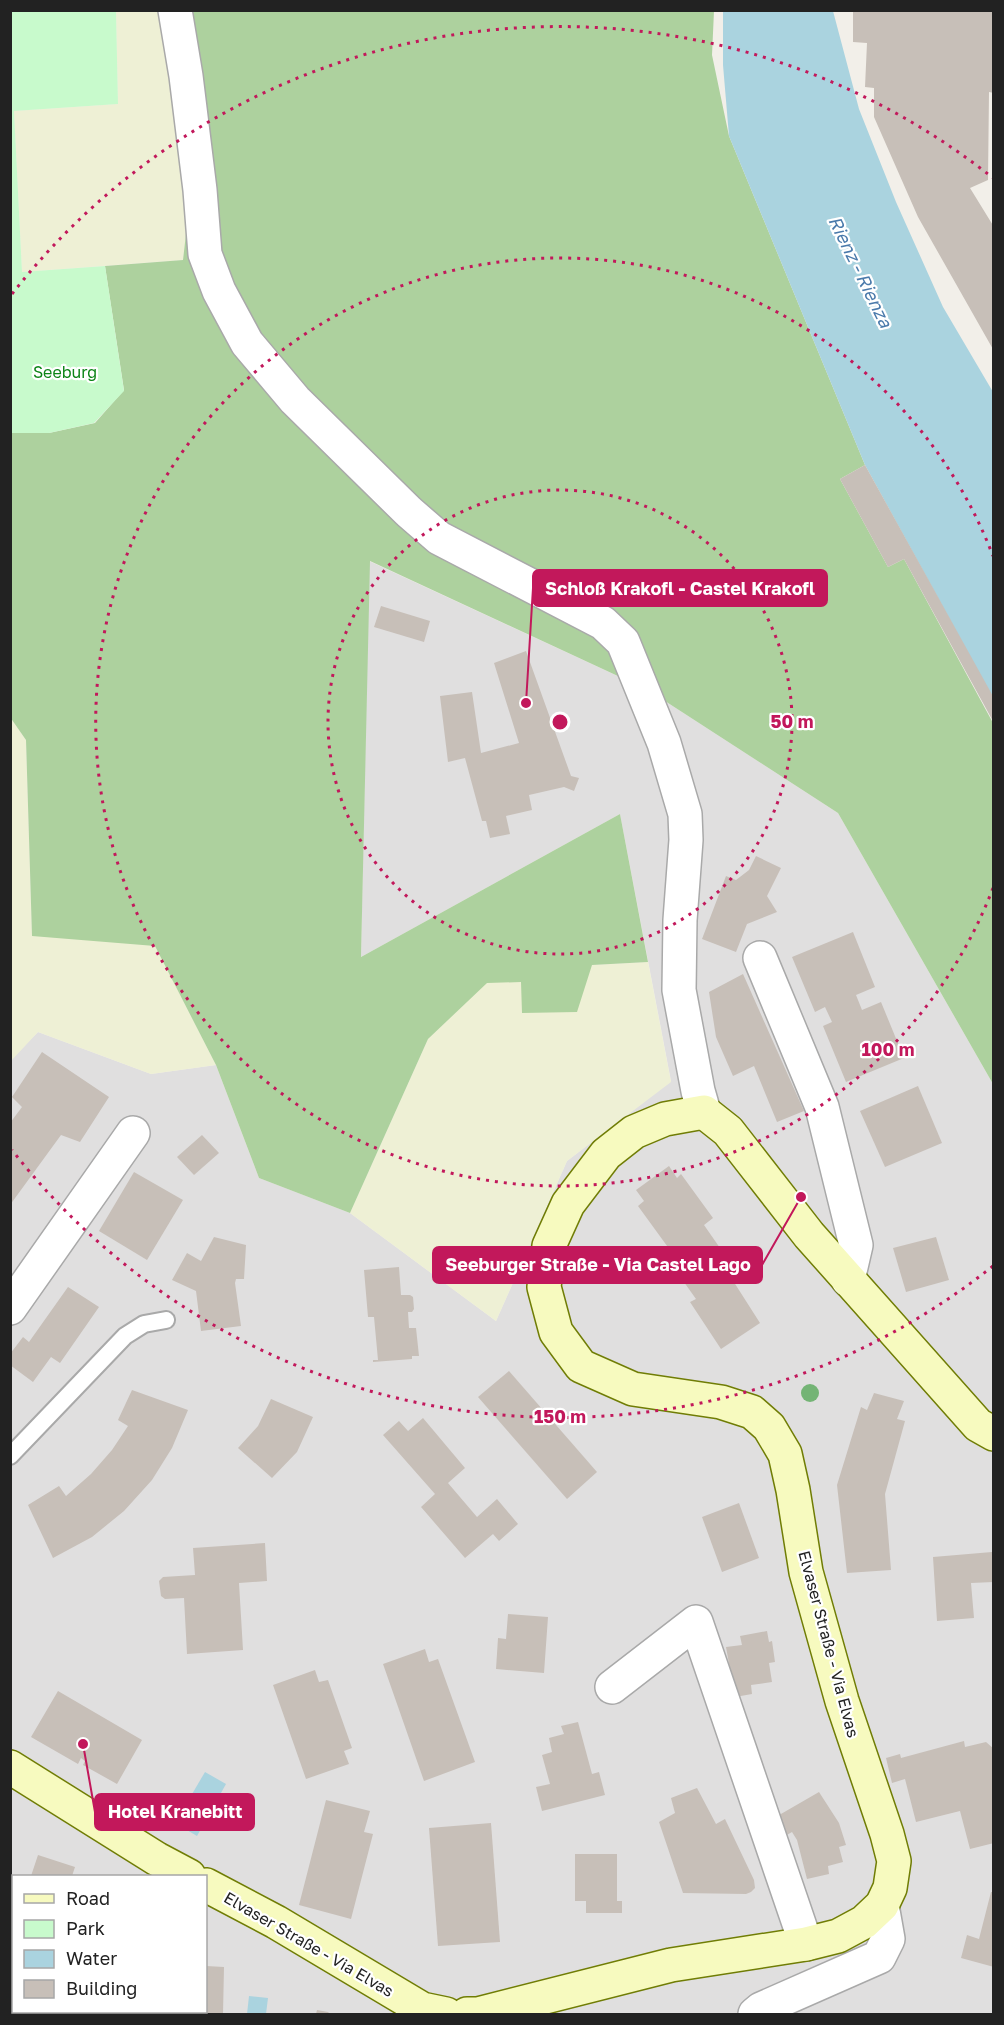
<svg xmlns="http://www.w3.org/2000/svg" width="1004" height="2025" viewBox="0 0 1004 2025" font-family="'Golos Text',sans-serif">
	<style>
		.residential { fill: #e0dfdf; fill-rule: evenodd }
		.farmland { fill: #eef0d5 }
		.forest { fill: #add19e }
		.park { fill: #c8facc }
		.water { fill: #aad3df }
		.building { fill: #c7bfb8 }
		.lines { fill: none; stroke-linecap: round; stroke-linejoin: round }
		.lane-casing { stroke: #a9a9a9; stroke-width: 20 }
		.street-casing { stroke: #a9a9a9; stroke-width: 36 }
		.secondary-casing { stroke: #707d05; stroke-width: 36 }
		.lane { stroke: #fff; stroke-width: 16 }
		.street { stroke: #fff; stroke-width: 33 }
		.secondary { stroke: #f7fabf; stroke-width: 33 }
		.tree { fill: #74b475 }
		.ring { fill: none; stroke: #c2185b; stroke-width: 3; stroke-dasharray: 3 6 }
		.labels { text-anchor: middle; stroke-width: 4.5; stroke-linejoin: round; paint-order: stroke }
		.park-label { font-size: 16px; fill: #0c8416; stroke: #fff }
		.street-label { font-size: 16px; fill: #222; stroke: #fff }
		.water-label { font-size: 18px; font-style: italic; fill: #4a7aab; stroke: #fff }
		.centre { fill: #c2185b; stroke: #fff; stroke-width: 3 }
		.ring-label { font-size: 18px; text-anchor: middle; font-weight: bold; fill: #c2185b; stroke: #fff; stroke-width: 4.5; stroke-linejoin: round; paint-order: stroke }
		.leader { fill: none; stroke: #c2185b; stroke-width: 2 }
		.callout-dot { fill: #c2185b; stroke: #fff; stroke-width: 2 }
		.callout { fill: #c2185b; stroke: #c2185b; stroke-width: 2 }
		.callout-label { font-size: 18px; text-anchor: middle; font-weight: bold; fill: #fff }
	</style>
	<rect width="100%" height="100%" fill="#f2efe9"/>
	<!-- residential -->
	<path class="residential" d="M369,561l279,129 190,123 155,271v930h-982l-1,-953 28,-29 113,42 65,-9 43,113 91,35 146,108 71,-160 104,-80 -51,-267 -259,143zM14,1876h192v136h-192z"/>
	<!-- farmland -->
	<g class="farmland">
		<path d="M116,11h53l22,179 -8,70 -161,12 -8,-161 104,-7z"/>
		<path d="M10,717l16,23 6,195 123,10 61,120 -65,9 -113,-42 -27,29z"/>
		<path d="M648,962l23,120 -104,79 -71,160 -146,-108 78,-174 59,-57h35v31l70,-48z"/>
	</g>
	<!-- forest -->
	<path class="forest" d="M169,11h545l-2,44 17,81 136,329 -25,14 48,88 16,-8 89,164v361l-155,-271 -190,-123 -278,-129 -9,396 259,-143 28,148 -56,3 -15,47 -55,1 -1,-31 -34,1 -59,56 -78,174 -91,-35 -43,-113 -61,-119 -123,-10 -6,-196 -16,-23v-284h39l46,-10 29,-33 -19,-124 78,-6 8,-70z"/>
	<!-- park -->
	<path class="park" d="M11,10l105,1 2,93 -104,7 8,161 83,-6 19,125 -30,32 -45,10h-38z"/>
	<!-- water -->
	<g class="water">
		<path d="M723,11h110l26,98 37,93 47,105 50,85v306l-128,-233 -136,-329 -6,-71z"/>
		<path d="M205,1772l21,12 -29,52 -22,-13z"/>
		<path d="M249,1996l19,2 -2,16h-19z"/>
	</g>
	<!-- building -->
	<g class="building">
		<path d="M853,10h141v83l-5,-1 -1,88 -18,8 24,39v124l-76,-134 -44,-100v-29l-9,-1 2,-44 -14,-1z"/>
		<path d="M865,465l129,233v25l-90,-164 -16,8 -48,-88z"/>
		<path d="M381,606l49,15 -6,21 -50,-15z"/>
		<path d="M526,651l45,125 8,2 -5,13 -10,-4 -35,8 3,15 -26,6 4,18 -20,4 -4,-17h-4l-17,-63 -17,4 -8,-66 32,-4 9,61 38,-10 -25,-80z"/>
		<path d="M756,856l25,12 -14,28 10,16 -30,12 -11,28 -34,-13 24,-63 10,4 13,-10z"/>
		<path d="M853,932l22,55 -19,8 6,15 19,-8 23,56 -58,24 -23,-56 9,-4 -7,-15 -10,5 -23,-55z"/>
		<path d="M743,974l61,137 -27,11 -23,-56 -21,10 -17,-39 -7,-45z"/>
		<path d="M42,1052l67,45 -29,45 -19,-7 -51,70v-82l12,-16 -10,-10z"/>
		<path d="M918,1086l24,57 -57,24 -25,-56z"/>
		<path d="M202,1135l17,18 -25,22 -17,-18z"/>
		<path d="M669,1166l8,12 4,-4 32,44 -9,7 32,46 -6,5 30,47 -39,26 -31,-47 6,-3 -32,-45 6,-4 -32,-44 6,-5 -8,-11z"/>
		<path d="M134,1172l49,28 -36,60 -48,-29z"/>
		<path d="M214,1237l32,8 -2,34h-8l-1,4 6,43 -40,5 -5,-40 -24,-11 15,-27 14,8z"/>
		<path d="M936,1237l13,43 -43,12 -13,-44z"/>
		<path d="M399,1267l2,28h9l3,2 1,12 -2,3h-4l1,16h7l3,28h-7v3l-39,3v-2h5l-4,-43h-6l-4,-47z"/>
		<path d="M68,1287l31,20 -39,56 -9,-6 -18,25 -23,-17v-11l13,-17 6,5z"/>
		<path d="M509,1371l88,101 -30,27 -89,-102z"/>
		<path d="M132,1390l56,20 -16,38 -20,32 -28,31 -32,26 -39,21 -25,-53 31,-19 7,10 25,-22 21,-24 16,-24 -10,-6z"/>
		<path d="M874,1393l30,8 -7,18 8,2 -20,73 6,76 -44,3 -10,-88 24,-78 6,3z"/>
		<path d="M271,1399l42,18 -16,35 -25,26 -34,-30 20,-22z"/>
		<path d="M423,1418l42,50 -17,15 29,34 20,-18 21,25 -19,17 -6,-7 -28,24 -44,-51 14,-13 -52,-59 16,-14 9,10z"/>
		<path d="M739,1503l20,55 -37,14 -20,-55z"/>
		<path d="M265,1543l2,38 -28,2 4,67 -56,4 -3,-56 -19,1 -4,-3 -2,-15 4,-4 32,-2 -2,-27z"/>
		<path d="M992,1552l2,30 -23,1 3,35 -37,3 -4,-64z"/>
		<path d="M508,1614l40,3 -4,56 -48,-4 2,-31 8,1z"/>
		<path d="M767,1631l2,11 3,-1 3,21 -6,1 3,19 -21,3 1,9 -17,3 -9,-50 16,-2 -2,-9z"/>
		<path d="M425,1649l4,13 9,-3 37,103 -51,19 -41,-117z"/>
		<path d="M315,1670l4,12 9,-2 24,68 -8,3 5,13 -43,15 -33,-94z"/>
		<path d="M58,1691l84,49 -25,44 -34,-19 2,-4 -4,-3 -3,6 -47,-27z"/>
		<path d="M578,1722l14,52 7,-2 6,23 -63,16 -6,-24 14,-3 -8,-29 10,-3 -3,-14 15,-4 -3,-8z"/>
		<path d="M964,1741l1,6 21,-5 8,7v94l-24,6 -10,-38 -44,11 -11,-43 -13,4 -6,-25 14,-4 1,4z"/>
		<path d="M697,1788l19,36 9,-5 29,61 1,8 -4,4 -5,2 -63,-1 -24,-71 16,-9 -4,-15z"/>
		<path d="M819,1792l20,31 7,22 -7,2 4,15 -15,4 1,8 -22,5 -10,-39 -5,-8 -7,4 -11,-18z"/>
		<path d="M326,1800l44,11 -6,21 9,2 -22,85 -52,-14z"/>
		<path d="M491,1823l9,119 -62,4 -9,-118z"/>
		<path d="M575,1854h42v47h5v12h-36v-12h-11z"/>
		<path d="M38,1855l37,12 -3,9h-41z"/>
		<path d="M991,1892h3v75l-33,-9 6,-23 12,4z"/>
		<rect x="10" y="1937" width="4" height="29"/>
		<path d="M206,1966l18,1 -1,47h-68v-2h51z"/>
		<path d="M317,2010l11,2 2,2h-14z"/>
		<rect x="40" y="2012" width="16" height="2"/>
	</g>
	<g class="lines">
		<!-- lane casing -->
		<g class="lane-casing">
			<g id="lane">
				<path d="M10,1456l115,-120 19,-12 22,-4"/>
				<path d="M10,1982h4"/>
			</g>
		</g>
		<!-- street casing -->
		<g class="street-casing">
			<g id="street">
				<path d="M175,10l11,66 14,114 5,64 14,37 28,52 48,57 114,112 30,26 164,85 20,19 41,101 21,71 1,26 -6,80 -1,70 19,101 6,21"/>
				<path d="M760,958l62,149 34,138 -8,35"/>
				<path d="M10,1308l123,-175"/>
				<path d="M612,1687l84,-65 110,322"/>
				<path d="M755,2014l6,-5 118,-52 9,-18 -6,-34"/>
			</g>
		</g>
		<!-- secondary casing -->
		<g class="secondary-casing">
			<g id="secondary">
				<path d="M10,1767l147,92 32,17"/>
				<path d="M206,1885l70,37 146,87 24,5"/>
				<path d="M467,2014h11l193,-49 135,-21 32,-8 26,-14 18,-17 8,-17 4,-27 -7,-27 -45,-133 -36,-129 -13,-82 -8,-36 -16,-27 -17,-15 -31,-10 -88,-13 -52,-23 -25,-34 -12,-45 5,-41 19,-42 38,-50 28,-22 31,-13 39,-7 24,19 81,104 169,190 16,9"/>
			</g>
		</g>
		<!-- lane -->
		<use href="#lane" class="lane"/>
		<!-- street -->
		<use href="#street" class="street"/>
		<!-- secondary -->
		<use href="#secondary" class="secondary"/>
	</g>
	<!-- trees -->
	<circle class="tree" cx="810" cy="1393" r="9"/>
	<!-- distance rings -->
	<g class="ring">
		<circle cx="560" cy="722" r="232"/>
		<path d="M993 888A464 464 0 1 1 993 556"/>
		<path d="M993 1266A695 695 0 0 1 12 1150M12 294A695 695 0 0 1 993 178"/>
	</g>
	<g class="labels">
		<!-- park labels -->
		<g class="park-label">
			<text x="65" y="378">Seeburg</text>
		</g>
		<!-- street labels -->
		<g class="street-label">
			<text transform="translate(829 1644) rotate(75)" y="6">Elvaser Straße - Via Elvas</text>
			<text transform="translate(309 1944) rotate(30)" y="6">Elvaser Straße - Via Elvas</text>
		</g>
		<!-- water labels -->
		<g class="water-label">
			<text transform="translate(860 272) rotate(64)" y="6">Rienz - Rienza</text>
		</g>
	</g>
	<circle cx="560" cy="722" r="9" class="centre"/>
	<g class="ring-label">
		<text x="792" y="728">50 m</text>
		<text x="888" y="1056">100 m</text>
		<text x="560" y="1423">150 m</text>
	</g>
	<!-- callouts -->
	<path class="leader" d="M526 703L533 588M801 1197L762 1265M83 1744L95 1812"/>
	<g class="callout-dot">
		<circle cx="526" cy="703" r="6"/>
		<circle cx="801" cy="1197" r="6"/>
		<circle cx="83" cy="1744" r="6"/>
	</g>
	<g class="callout">
		<rect x="533" y="570" width="294" height="36" rx="6"/>
		<rect x="433" y="1247" width="329" height="36" rx="6"/>
		<rect x="95" y="1794" width="159" height="36" rx="6"/>
	</g>
	<g class="callout-label">
		<text x="680" y="595">Schloß Krakofl - Castel Krakofl</text>
		<text x="598" y="1271">Seeburger Straße - Via Castel Lago</text>
		<text x="175" y="1818">Hotel Kranebitt</text>
	</g>
	<!-- border -->
	<rect width="1004" height="2025" fill="none" stroke="#222222" stroke-width="24"/>
	<!-- legend -->
	<rect x="12" y="1875" width="195" height="138" fill="#ffffff" stroke="#a7a7a7" stroke-width="1.5"/>
	<rect x="24" y="1894" width="30" height="9" fill="#f7fabf" stroke="#a7a7a7" stroke-width="1.5"/>
	<text x="66" y="1905" font-size="18" fill="#222222">Road</text>
	<rect x="24" y="1920" width="30" height="18" fill="#c8facc" stroke="#a7a7a7" stroke-width="1.5"/>
	<text x="66" y="1935" font-size="18" fill="#222222">Park</text>
	<rect x="24" y="1950" width="30" height="18" fill="#aad3df" stroke="#a7a7a7" stroke-width="1.5"/>
	<text x="66" y="1965" font-size="18" fill="#222222">Water</text>
	<rect x="24" y="1980" width="30" height="18" fill="#c7bfb8" stroke="#a7a7a7" stroke-width="1.5"/>
	<text x="66" y="1995" font-size="18" fill="#222222">Building</text>
</svg>
